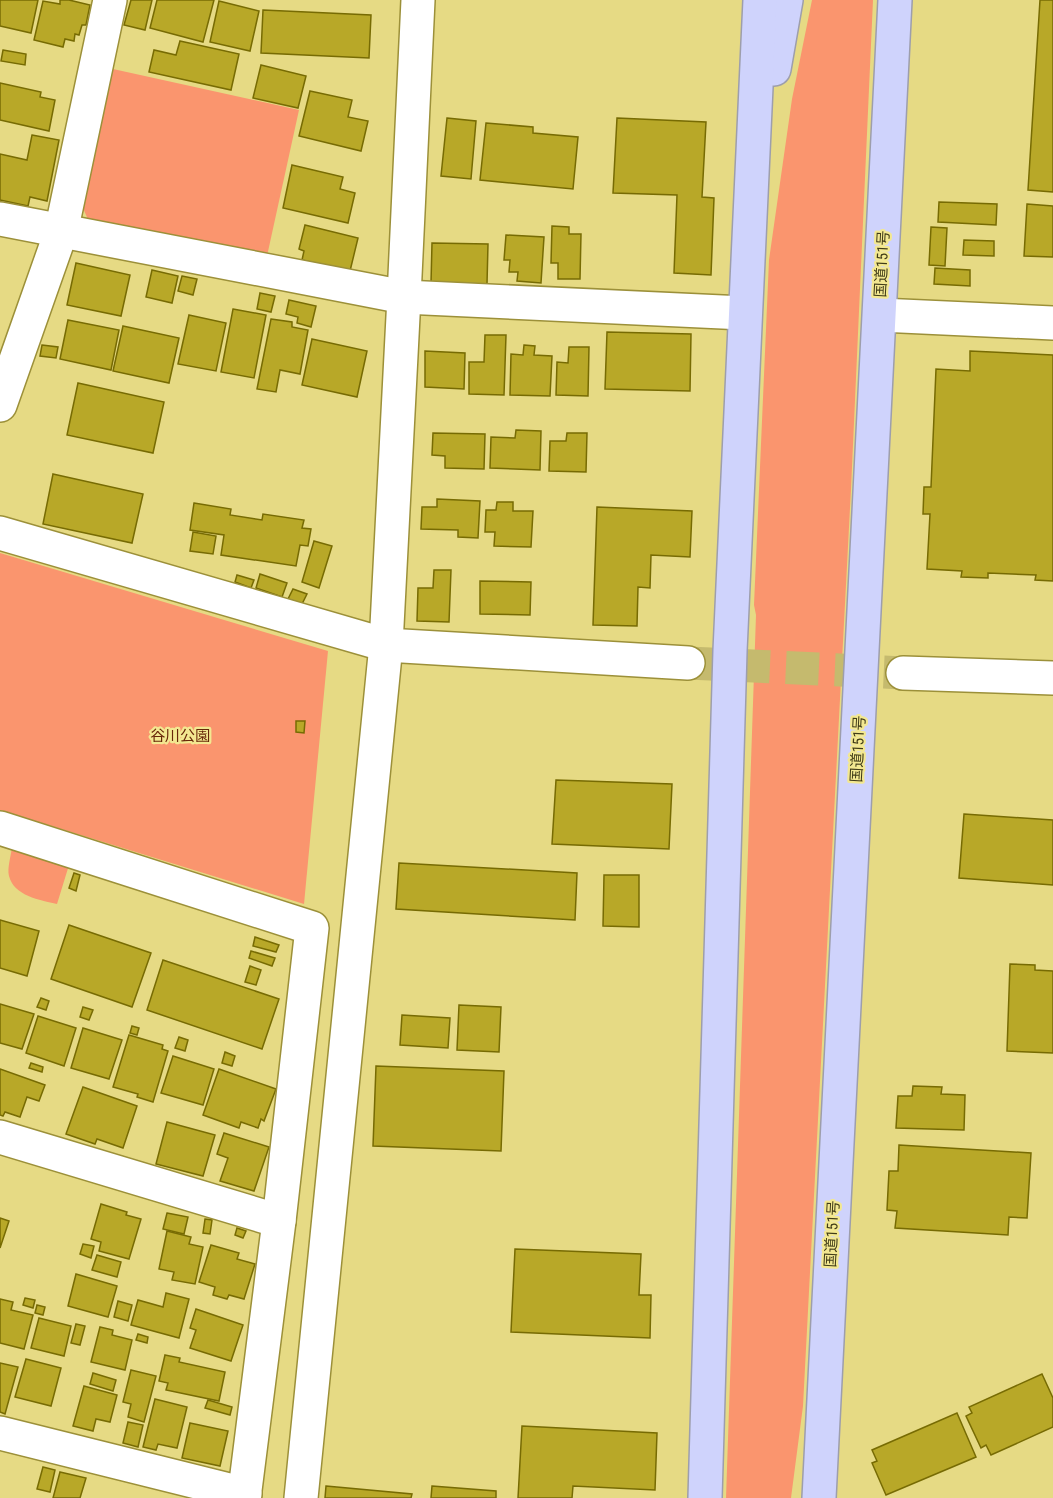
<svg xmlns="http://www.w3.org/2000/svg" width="1053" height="1498" viewBox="0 0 1053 1498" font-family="'Roboto Condensed','Noto Sans JP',sans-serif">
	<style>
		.green { fill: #fa956e }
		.building { fill: #b8a828; stroke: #776b03; stroke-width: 1.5 }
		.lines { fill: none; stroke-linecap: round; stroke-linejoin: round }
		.street-tunnel { stroke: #c5ba6e; stroke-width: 33; stroke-dasharray: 33 16; stroke-linecap: butt }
		.street-casing { stroke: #9c9039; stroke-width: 36 }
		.highway-casing { stroke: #9d9eac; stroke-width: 36 }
		.street { stroke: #fff; stroke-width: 33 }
		.highway { stroke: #cfd3fc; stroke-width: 33 }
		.labels { text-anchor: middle; stroke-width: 4.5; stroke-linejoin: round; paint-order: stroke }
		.street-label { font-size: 15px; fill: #413c18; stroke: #f3e891 }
		.park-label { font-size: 15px; fill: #682709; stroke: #f3e891 }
	</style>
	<rect width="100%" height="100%" fill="#e6da84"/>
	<!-- green -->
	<g class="green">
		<path d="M812,0h61l-22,489 -48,917 -12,92h-65l30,-883 -2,-10 15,-345 23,-161z"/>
		<path d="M113,69l186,41 -32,146 -178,-34 -6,-14z"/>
		<path d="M0,553l328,98 -24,253 -304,-94z"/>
		<path d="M12,847l57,18 -12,39c-17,-4 -43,-8 -48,-28 -2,-8 2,-20 3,-29z"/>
	</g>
	<!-- building -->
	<g class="building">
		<path d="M0,0h38l-7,33 -31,-7z"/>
		<path d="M60,0h9l21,5 -4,20h-4l-3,10 -4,-1 -1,7 -9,-2 -2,8 -29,-7 9,-39 17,3z"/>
		<path d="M131,0h21l-7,30 -21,-5z"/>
		<path d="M157,0h57l-11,42 -53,-14z"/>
		<path d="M1040,0h13v192l-25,-2z"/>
		<path d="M219,1l40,10 -9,40 -40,-9z"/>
		<path d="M263,10l108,5 -2,43 -108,-5z"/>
		<path d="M180,41l59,13 -8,36 -82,-18 5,-22 22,5z"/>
		<path d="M3,50l23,4 -1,11 -24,-4z"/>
		<path d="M261,65l45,11 -8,32 -45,-10z"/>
		<path d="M0,83l41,9 -1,5 15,3 -6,31 -49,-11z"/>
		<path d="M310,91l42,9 -4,17 20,4 -7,30 -62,-15z"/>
		<path d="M447,118l29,3 -5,58 -30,-3z"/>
		<path d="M617,118l89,4 -4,75 12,1 -3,77 -37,-2 3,-78 -64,-2z"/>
		<path d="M486,123l47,4v6l45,4 -5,52 -93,-9z"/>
		<path d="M32,135l27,5 -12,61 -17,-4 -2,9 -28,-6v-46l27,6z"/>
		<path d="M292,165l51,12 -3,12 15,4 -7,30 -65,-15z"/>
		<path d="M939,202l58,2 -1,21 -58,-3z"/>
		<path d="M1027,204l26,2v51l-29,-1z"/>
		<path d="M305,225l53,13 -8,33 -48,-11 2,-9 -5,-2z"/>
		<path d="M552,226l17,1v7h12l-1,45h-22v-16h-7z"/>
		<path d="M931,227l16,1 -2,38 -16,-1z"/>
		<path d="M506,235l38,2 -3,46 -24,-2 1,-9h-9l1,-12h-6z"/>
		<path d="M964,240l30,1v15l-31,-1z"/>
		<path d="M432,243l56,1 -1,40 -56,-1z"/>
		<path d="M76,263l54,12 -9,41 -54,-11z"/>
		<path d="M935,268l35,2v16l-36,-2z"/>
		<path d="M152,270l26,6 -6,27 -26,-6z"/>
		<path d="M182,276l15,3 -4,16 -15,-4z"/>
		<path d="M260,293l15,3 -4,16 -14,-3z"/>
		<path d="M289,300l27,6 -5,21 -14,-4 1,-6 -12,-3z"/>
		<path d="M233,309l33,6 -12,63 -33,-6z"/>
		<path d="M189,315l37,8 -10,48 -38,-7z"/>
		<path d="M271,319l21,3v5l16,3 -8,44 -20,-4 -4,22 -19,-3z"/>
		<path d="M68,320l51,10 -8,40 -51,-11z"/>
		<path d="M123,326l56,12 -10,45 -56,-12z"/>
		<path d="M607,332l84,2 -1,57 -85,-2z"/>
		<path d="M485,335h21l-2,60 -35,-1v-32h15z"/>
		<path d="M312,339l55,12 -10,46 -55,-12z"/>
		<path d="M42,345l16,2 -2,11 -16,-2z"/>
		<path d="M524,345l11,1 -1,9 18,1 -2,40 -40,-1 1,-41 12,1z"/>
		<path d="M569,347h20l-1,49 -32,-1 1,-33 11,1z"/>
		<path d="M425,351l40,2 -1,36 -39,-2z"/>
		<path d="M970,351l83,4v226l-18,-1 1,-5 -48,-2v5l-27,-1 1,-6 -35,-2 3,-55h-7l1,-27h7l5,-118 34,2z"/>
		<path d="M78,383l86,19 -11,51 -86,-18z"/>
		<path d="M516,430l25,1 -1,39 -50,-2 1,-31 24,1z"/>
		<path d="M433,433l52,1 -1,35 -39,-1v-12l-13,-1z"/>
		<path d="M567,433h20l-1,39 -37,-1 1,-30h16z"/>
		<path d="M53,474l90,20 -11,49 -89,-19z"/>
		<path d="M437,499l43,2 -2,37 -20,-1v-7l-37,-1 1,-22h15z"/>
		<path d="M497,502h16v9h20l-2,36 -37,-1 1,-14h-10l1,-22h10z"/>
		<path d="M194,503l37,6 -1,6 32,5 1,-6 41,6 -2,8 9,1 -3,17 -8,-1 -4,21 -75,-11 3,-20 -34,-5z"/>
		<path d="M597,507l95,4 -2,46 -39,-2 -1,33 -12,-1 -1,39 -44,-1z"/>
		<path d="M193,532l23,4 -3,18 -23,-3z"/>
		<path d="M314,541l18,5 -13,42 -17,-6z"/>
		<path d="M434,570h17l-2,52 -32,-1 1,-33h15z"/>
		<path d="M260,574l27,9 -5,14 -26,-9z"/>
		<path d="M237,575l17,5 -3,8 -16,-6z"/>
		<path d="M480,581l51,1 -1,33 -50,-1z"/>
		<path d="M293,589l14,5 -5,10 -14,-5z"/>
		<path d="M296,721h9l-1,12 -8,-1z"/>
		<path d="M556,780l116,4 -3,65 -117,-5z"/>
		<path d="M964,814l89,6v65l-94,-7z"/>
		<path d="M399,863l178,10 -2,47 -179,-11z"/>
		<path d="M74,873l6,2 -4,16 -7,-3z"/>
		<path d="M604,875h35v52l-36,-1z"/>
		<path d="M0,920l39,11 -12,45 -27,-8z"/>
		<path d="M69,925l82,28 -19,54 -81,-28z"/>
		<path d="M255,937l24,8 -3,7 -23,-6z"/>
		<path d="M251,951l24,7 -3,8 -23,-8z"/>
		<path d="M163,960l116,39 -17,50 -115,-39z"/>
		<path d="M1010,964l25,1v5l18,1v82l-46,-2z"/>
		<path d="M250,966l11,4 -5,15 -11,-3z"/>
		<path d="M41,998l8,3 -3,9 -9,-3z"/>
		<path d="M0,1004l34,10 -12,35 -22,-6z"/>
		<path d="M459,1005l42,2 -2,45 -42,-2z"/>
		<path d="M83,1007l10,3 -4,10 -9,-3z"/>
		<path d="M402,1015l48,3 -2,30 -48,-3z"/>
		<path d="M38,1016l38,12 -12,38 -38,-13z"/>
		<path d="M132,1026l7,2 -2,7 -7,-2z"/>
		<path d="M83,1028l39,12 -13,39 -38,-11z"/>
		<path d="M129,1035l34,10 -1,4 6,2 -15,51 -16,-5 1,-3 -25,-7z"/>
		<path d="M179,1037l9,3 -3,11 -10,-3z"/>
		<path d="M225,1052l10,4 -3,10 -10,-3z"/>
		<path d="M173,1056l41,13 -11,36 -42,-12z"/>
		<path d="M31,1063l12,4 -1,5 -13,-4z"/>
		<path d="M376,1066l128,5 -3,80 -128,-5z"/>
		<path d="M0,1069l45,16 -6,16 -12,-4 -7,20 -15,-5 -2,4 -3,-1z"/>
		<path d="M219,1069l57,20 -12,32 -3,-2 -3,9 -17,-6 -2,6 -36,-13z"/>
		<path d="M913,1086l29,1 -1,7 24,1 -1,35 -68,-2 2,-32h14z"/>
		<path d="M83,1087l54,19 -14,42 -26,-9 -2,5 -29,-10z"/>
		<path d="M167,1122l48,13 -12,41 -47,-12z"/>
		<path d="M224,1133l45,14 -15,44 -34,-10 8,-23 -11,-4z"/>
		<path d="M899,1145l132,8 -4,65 -18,-1 -1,18 -113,-7 2,-17 -10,-1 2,-39h9z"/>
		<path d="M101,1204l26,8 -1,3 15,4 -12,40 -30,-8 2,-9 -10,-3z"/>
		<path d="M167,1213l21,4 -4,17 -21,-5z"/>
		<path d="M0,1218l9,3 -9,27z"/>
		<path d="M205,1219l7,1 -2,14 -7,-1z"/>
		<path d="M237,1228l9,3 -3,7 -8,-3z"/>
		<path d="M167,1231l24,6 -2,7 14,3 -8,37 -23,-4 2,-8 -15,-3z"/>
		<path d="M83,1244l11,2 -3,12 -11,-4z"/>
		<path d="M211,1245l28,8 -2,6 18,5 -11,35 -15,-4 -2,4 -14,-4 2,-8 -16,-5z"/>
		<path d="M515,1249l126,5 -2,41h12l-1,43 -139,-6z"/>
		<path d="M97,1255l24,7 -4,15 -25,-7z"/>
		<path d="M76,1274l41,12 -9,31 -40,-11z"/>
		<path d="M166,1293l23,6 -10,39 -48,-13 7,-25 25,7z"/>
		<path d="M25,1298l10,2 -2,8 -10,-3z"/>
		<path d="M0,1299l13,3 -2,8 22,5 -9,34 -24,-6z"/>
		<path d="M118,1301l14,4 -4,16 -14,-4z"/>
		<path d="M37,1305l8,2 -2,8 -8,-2z"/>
		<path d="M196,1309l47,16 -12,36 -41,-13 6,-18 -6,-2z"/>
		<path d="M39,1318l32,8 -7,30 -33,-8z"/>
		<path d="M76,1324l9,2 -5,19 -9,-2z"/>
		<path d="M100,1327l13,3 -1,5 20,5 -7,30 -34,-8z"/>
		<path d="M138,1334l10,3 -1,6 -11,-3z"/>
		<path d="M165,1355l15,3 -1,4 46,10 -6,29 -53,-11 2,-7 -9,-2z"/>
		<path d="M26,1359l35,9 -10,38 -36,-9z"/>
		<path d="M0,1363l18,4 -13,47 -5,-2z"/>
		<path d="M131,1370l25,6 -12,46 -16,-5 3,-13 -8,-2z"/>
		<path d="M93,1373l23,7 -3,11 -23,-7z"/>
		<path d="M1042,1374l11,24v29l-62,28 -5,-10 -5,3 -15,-32 6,-3 -3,-6z"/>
		<path d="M84,1386l33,9 -7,27 -14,-3 -3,12 -20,-5z"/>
		<path d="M155,1399l32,8 -10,41 -19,-4 -2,6 -13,-3z"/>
		<path d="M208,1400l24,7 -2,8 -25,-7z"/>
		<path d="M957,1413l19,44 -90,38 -14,-32 5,-2 -5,-11z"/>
		<path d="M128,1422l15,3 -5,22 -15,-4z"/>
		<path d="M190,1423l38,8 -8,35 -38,-8z"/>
		<path d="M522,1426l135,7 -2,57 -82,-4 -1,12h-54z"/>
		<path d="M43,1467l12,3 -5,22 -13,-3z"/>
		<path d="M60,1472l26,6 -6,20h-27z"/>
		<path d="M326,1486l86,8 -1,4h-86z"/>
		<path d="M432,1486l64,5v7h-65z"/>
	</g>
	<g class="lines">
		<!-- street-tunnel -->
		<path class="street-tunnel" d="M688,663l215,10"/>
		<!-- street casing -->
		<g class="street-casing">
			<g id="street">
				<path d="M0,219l404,78 340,16"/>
				<path d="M880,315l173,8"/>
				<path d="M0,405l61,-173 49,-232"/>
				<path d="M0,533l386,112 302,18"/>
				<path d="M903,673l150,5"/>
				<path d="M0,828l312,100 -33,293 -35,277"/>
				<path d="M0,1137l279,84"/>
				<path d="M0,1433l245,61"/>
				<path d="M301,1498l85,-853 18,-348 14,-297"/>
			</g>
		</g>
		<!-- highway casing -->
		<g class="highway-casing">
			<g id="highway">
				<path d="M774,69l12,-69"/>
				<path d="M705,1498l25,-847 30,-651"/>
				<path d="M819,1498l76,-1498"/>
			</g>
		</g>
		<!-- street -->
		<use href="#street" class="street"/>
		<!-- highway -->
		<use href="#highway" class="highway"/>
	</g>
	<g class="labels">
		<!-- street labels -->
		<g class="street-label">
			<text transform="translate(882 264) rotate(-87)" y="5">国道151号</text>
			<text transform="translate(858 749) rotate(-87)" y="5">国道151号</text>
			<text transform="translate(832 1234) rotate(-87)" y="5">国道151号</text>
		</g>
		<!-- park labels -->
		<g class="park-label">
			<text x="180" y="741">谷川公園</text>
		</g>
	</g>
</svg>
